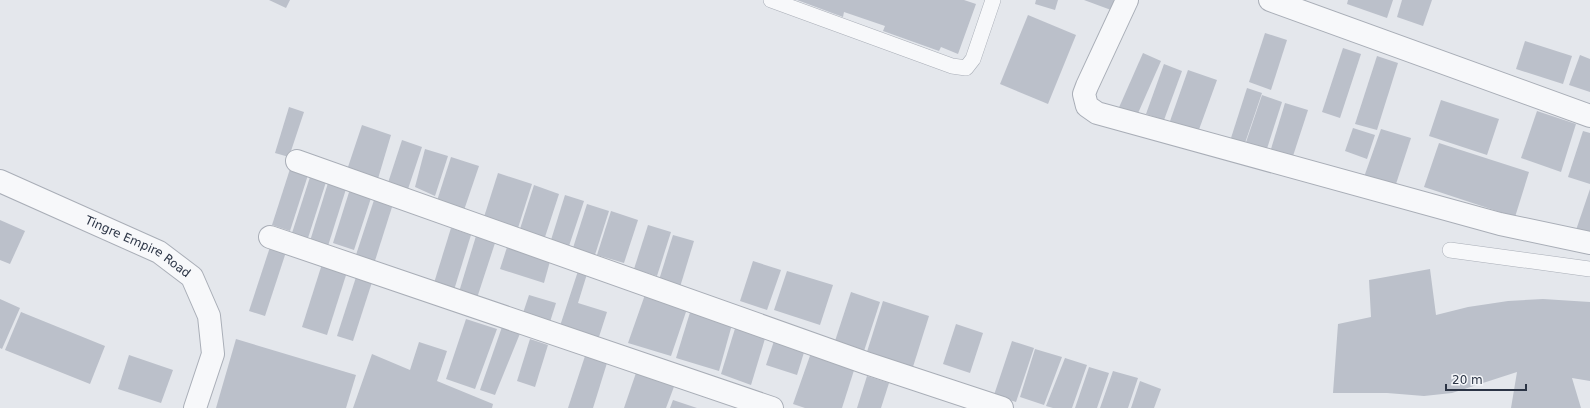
<svg xmlns="http://www.w3.org/2000/svg" width="1590" height="408" viewBox="0 0 1590 408" font-family="'DejaVu Sans',sans-serif">
	<style>
		.building { fill: #bbc0ca }
		.lines { fill: none; stroke-linecap: round; stroke-linejoin: round }
		.service-casing { stroke: #a9aeb7; stroke-width: 16 }
		.minor-casing { stroke: #a9aeb7; stroke-width: 24 }
		.service { stroke: #f7f8fa; stroke-width: 15 }
		.minor { stroke: #f7f8fa; stroke-width: 22 }
		.labels { text-anchor: middle; stroke-width: 3.5; stroke-linejoin: round; paint-order: stroke }
		.street-label { font-size: 12px; fill: #2b3445; stroke: #f4f6f9 }
	</style>
	<rect width="100%" height="100%" fill="#e4e7ec"/>
	<!-- building -->
	<g class="building">
		<path d="M269,0h21l-4,8z"/>
		<path d="M797,0h167l12,4 -18,50 -17,-7 -2,4 -56,-20 2,-5 -41,-14 -1,5z"/>
		<path d="M1036,0h22l-3,10 -20,-6z"/>
		<path d="M1084,0h30l-3,10z"/>
		<path d="M1348,0h45l-6,18 -40,-14z"/>
		<path d="M1402,0h30l-9,26 -26,-9z"/>
		<path d="M1028,15l48,20 -28,69 -48,-20z"/>
		<path d="M1265,33l22,7 -16,50 -22,-8z"/>
		<path d="M1525,41l47,15 -9,28 -47,-15z"/>
		<path d="M1343,48l18,6 -21,64 -18,-6z"/>
		<path d="M1143,53l18,8 -26,59 -18,-8z"/>
		<path d="M1580,55l10,4v33l-21,-7z"/>
		<path d="M1377,56l21,7 -21,67 -22,-6z"/>
		<path d="M1164,64l18,7 -18,49 -18,-6z"/>
		<path d="M1188,70l29,10 -20,55 -28,-11z"/>
		<path d="M1247,88l15,5 -17,50 -14,-5z"/>
		<path d="M1262,95l20,7 -18,56 -21,-7z"/>
		<path d="M1441,100l58,19 -12,36 -58,-19z"/>
		<path d="M1285,103l23,7 -15,46 -22,-7z"/>
		<path d="M289,107l15,5 -15,45 -14,-4z"/>
		<path d="M1537,111l39,13 -15,48 -40,-14z"/>
		<path d="M362,125l29,10 -14,47 -31,-9z"/>
		<path d="M1353,128l22,7 -8,24 -22,-8z"/>
		<path d="M1381,129l30,9 -16,49 -31,-10z"/>
		<path d="M1583,131l7,2v51l-22,-7z"/>
		<path d="M402,140l20,7 -16,48 -20,-6z"/>
		<path d="M1439,143l90,29 -14,45 -91,-30z"/>
		<path d="M425,149l23,7 -13,40 -20,-9z"/>
		<path d="M451,157l28,9 -17,50 -27,-9z"/>
		<path d="M290,169l18,6 -18,56 -18,-6z"/>
		<path d="M498,173l34,11 -14,44 -34,-11z"/>
		<path d="M310,177l16,5 -18,56 -16,-5z"/>
		<path d="M328,183l18,6 -18,57 -18,-5z"/>
		<path d="M534,185l25,9 -14,43 -25,-8z"/>
		<path d="M350,189l22,6 -18,55 -21,-7z"/>
		<path d="M1590,189v49l-15,-5z"/>
		<path d="M565,195l19,6 -15,45 -18,-6z"/>
		<path d="M374,200l18,7 -19,60 -19,-6z"/>
		<path d="M587,204l22,7 -15,47 -22,-7z"/>
		<path d="M611,211l27,9 -14,43 -27,-8z"/>
		<path d="M0,220l25,11 -15,33 -10,-4z"/>
		<path d="M648,225l23,7 -14,44 -23,-7z"/>
		<path d="M451,228l20,7 -17,55 -20,-7z"/>
		<path d="M673,235l21,6 -14,46 -21,-7z"/>
		<path d="M476,236l19,7 -18,55 -18,-6z"/>
		<path d="M509,241l43,13 -8,29 -44,-14z"/>
		<path d="M270,247l16,5 -21,64 -16,-5z"/>
		<path d="M753,261l28,9 -14,40 -27,-9z"/>
		<path d="M322,264l25,8 -20,63 -25,-8z"/>
		<path d="M1430,269l6,46 32,-8 40,-6 35,-2 47,3v79l-18,-3 9,30h-70l6,-36 -65,21 -28,3 -37,-3h-54l5,-69 33,-7 -2,-37z"/>
		<path d="M578,271l9,3 -9,29 29,9 -10,31 -38,-14z"/>
		<path d="M787,271l46,14 -13,40 -46,-15z"/>
		<path d="M357,274l16,5 -20,62 -16,-5z"/>
		<path d="M647,289l42,14 -18,53 -43,-13z"/>
		<path d="M851,292l29,10 -16,49 -29,-10z"/>
		<path d="M529,295l27,8 -6,19 -27,-9z"/>
		<path d="M0,299l20,9 -18,41 -2,-1z"/>
		<path d="M883,301l46,15 -17,54 -46,-15z"/>
		<path d="M692,306l41,15 -14,50 -43,-13z"/>
		<path d="M21,312l84,34 -15,38 -85,-34z"/>
		<path d="M466,319l31,10 -22,60 -29,-10z"/>
		<path d="M737,322l30,10 -16,53 -30,-11z"/>
		<path d="M503,324l18,7 -26,64 -15,-5z"/>
		<path d="M956,324l27,9 -13,40 -27,-9z"/>
		<path d="M776,335l30,11 -9,29 -31,-10z"/>
		<path d="M236,339l120,36 -10,33h-130z"/>
		<path d="M530,339l18,6 -13,42 -18,-6z"/>
		<path d="M1012,341l22,7 -18,54 -22,-7z"/>
		<path d="M419,342l28,9 -10,30 56,23 -1,4h-139l19,-54 38,16z"/>
		<path d="M1035,349l27,8 -18,48 -24,-8z"/>
		<path d="M812,350l44,14 -14,44h-37l-12,-4z"/>
		<path d="M129,355l44,15 -12,33 -43,-14z"/>
		<path d="M585,356l22,7 -14,45h-25z"/>
		<path d="M1065,358l22,7 -15,43h-19l-7,-2z"/>
		<path d="M1089,367l20,6 -12,35h-22z"/>
		<path d="M637,370l38,14 -9,24h-42z"/>
		<path d="M1113,371l25,7 -10,30h-28z"/>
		<path d="M867,376l22,7 -8,25h-24z"/>
		<path d="M1140,381l21,8 -7,19h-23z"/>
		<path d="M673,400l24,8h-27z"/>
	</g>
	<g class="lines">
		<!-- service casing -->
		<g class="service-casing">
			<g id="service">
				<path d="M771,0l181,66 14,2 7,-9 20,-59"/>
				<path d="M1450,250l140,19"/>
			</g>
		</g>
		<!-- minor casing -->
		<g class="minor-casing">
			<g id="minor">
				<path d="M1127,0l-40,86 -3,8 3,12 10,7 403,111 90,19"/>
				<path d="M1270,0l320,116"/>
				<path d="M297,161l569,202 136,45"/>
				<path id="s1" d="M0,181l159,71 33,25 17,39 4,38 -18,54"/>
				<path d="M270,237l502,171"/>
			</g>
		</g>
		<!-- service -->
		<use href="#service" class="service"/>
		<!-- minor -->
		<use href="#minor" class="minor"/>
	</g>
	<g class="labels">
		<!-- street labels -->
		<g class="street-label">
			<text dy="4" stroke="none"><textPath href="#s1" startOffset="153">Tingre Empire Road</textPath></text>
		</g>
	</g>
	<!-- scale -->
	<path d="M1446 384v6h80v-6" fill="none" stroke="#2b3445" stroke-width="2"/>
	<text x="1452" y="384" font-size="12" fill="#2b3445" stroke="#f4f6f9" stroke-width="3" paint-order="stroke">20 m</text>
</svg>
